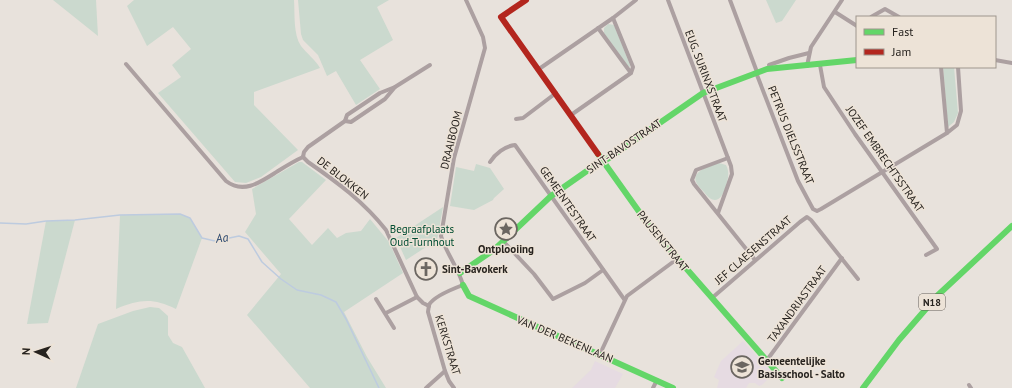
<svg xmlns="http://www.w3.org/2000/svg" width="1012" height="388" viewBox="0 0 1012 388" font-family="'PT Sans',sans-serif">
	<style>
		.education { fill: #e6dbe2 }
		.green { fill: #cbd9ce }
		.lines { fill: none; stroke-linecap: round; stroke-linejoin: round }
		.stream { stroke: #bdcbdf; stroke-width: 1.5 }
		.street { stroke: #aca0a1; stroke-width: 4 }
		.fast { stroke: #63d668; stroke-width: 6 }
		.jam { stroke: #b3261e; stroke-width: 6 }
		.labels { text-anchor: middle; stroke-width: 3; stroke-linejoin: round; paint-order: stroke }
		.shield { fill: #ede3d7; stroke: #625d56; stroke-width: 1 }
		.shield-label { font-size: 10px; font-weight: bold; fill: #27231f }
		.street-label { font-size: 11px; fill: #27231f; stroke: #ede3d7 }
		.park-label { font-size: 11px; fill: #004d34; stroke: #ede3d7 }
		.poi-label { font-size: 11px; font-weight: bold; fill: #27231f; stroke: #ede3d7; text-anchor: start }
		.water-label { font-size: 12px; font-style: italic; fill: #25446e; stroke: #ede3d7 }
	</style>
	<rect width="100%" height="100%" fill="#e8e2dc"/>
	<!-- education -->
	<g class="education">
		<path d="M743,341l30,33 -11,11 -3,1 -4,-3h-6l-3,5h-29l2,-8 -5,-3 7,-16z"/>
		<path d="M595,361l28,13 -8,14h-43l19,-18z"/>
	</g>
	<!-- green -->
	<g class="green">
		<path d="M53,0h43l2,36z"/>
		<path d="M134,0h160c1,14 -1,34 7,46 6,8 14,13 19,22l-66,24v13l44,45 -37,27 -15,6 -11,-1 -77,-89 23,-16 -9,-12 19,-16 -18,-22 -26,19 -20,-40z"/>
		<path d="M298,0h91l-12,7 16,33 -33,20 20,29 -24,16 -20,-34 -9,5 -9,-21 -15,-15 -2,-6z"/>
		<path d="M766,0h30l-14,21 -6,2z"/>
		<path d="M608,24l6,1 16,40v2l-2,-1 -24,-33v-5z"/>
		<path d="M943,67h11l4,46 -4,9 -6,5z"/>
		<path d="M299,162h3l24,18 -37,39 23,26 16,-17 9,10 9,-5 15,-2 9,-12 19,23 14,31 -59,39 23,45 19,31h-76l-63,-73 34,-41 -36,-42 11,-18 -4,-25z"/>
		<path d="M719,163l7,2c4,8 2,13 0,21 -4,14 -12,20 -22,6 -3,-3 -6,-6 -8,-10 -1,-2 -1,-6 1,-8 4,-6 16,-9 22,-11z"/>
		<path d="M476,164l14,4 14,21 -10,9 -1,2 -19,10 -24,-4 6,-39 18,4z"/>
		<path d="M443,207l-6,33 -31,20 -10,-22z"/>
		<path d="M180,214l10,4 12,20 -26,71c-23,-11 -36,-10 -60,0l4,-94z"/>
		<path d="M75,220l-27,103 -21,1 19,-103z"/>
		<path d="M150,307l9,1 9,8v19l5,8 9,4 23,41h-129l22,-64 35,-13z"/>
	</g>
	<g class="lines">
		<!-- stream -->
		<path class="stream" d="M0,223l26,1 20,-3 29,-1 45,-5 60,-1 10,4 12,20 13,3 24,-5 9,3 14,23 19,17 16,11 24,5 15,7 10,17 33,69"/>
		<!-- street -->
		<g class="street">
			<path d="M668,0l63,166 1,8 -14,39"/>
			<path d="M730,0l27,72v3l41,106 15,28 4,2 4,-2 126,-76"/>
			<path d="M835,12l22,14"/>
			<path d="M871,17l14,-8 14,8"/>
			<path d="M598,28l33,45"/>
			<path d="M995,60l17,3"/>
			<path d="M126,64l100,117c18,14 36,0 52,-10 8,-5 16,-10 25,-14"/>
			<path d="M769,65l20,-7 20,-5"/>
			<path d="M820,65l4,22 31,47 82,115 -11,6"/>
			<path d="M807,66l4,-19 31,-47"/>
			<path d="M941,67l6,66 10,-8 4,-14 -3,-44"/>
			<path d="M539,69l74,-51 23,-18"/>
			<path d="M571,115l60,-42 2,-6 -20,-49"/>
			<path d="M516,119l7,-1 33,-25"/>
			<path d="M345,121l2,-6 33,-22 15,-6 35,-22"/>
			<path d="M303,157l5,5c29,20 56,40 78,68l31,67 6,6 6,3"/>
			<path d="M303,157l1,-5 4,-5 37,-26 6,1 34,-23 10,-12"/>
			<path d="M728,158l-32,12 -4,10 2,4 61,76"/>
			<path d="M490,162c5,-8 15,-16 25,-17l109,154"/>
			<path d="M503,241l31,33 19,25 32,-16 18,-13"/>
			<path d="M712,298l88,-76 7,-5 4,3 47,59"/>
			<path d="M376,299l18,29"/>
			<path d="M386,313l31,-16"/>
			<path d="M600,354l27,-58 50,-37"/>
			<path d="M767,360l75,-102"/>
			<path d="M969,385l2,3"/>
			<path d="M426,388l19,-17"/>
			<path d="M454,388l-5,-7 -4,-10 -17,-59c0,-1 1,-6 1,-7 4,-8 26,-17 34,-20 -5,-18 -17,-32 -22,-49l13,-78 31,-110 -2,-11 -17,-37"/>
			<path d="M653,388l4,-8"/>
		</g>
		<!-- fast -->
		<g class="fast">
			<path d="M598,154l52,73 132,151"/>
			<path d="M460,273l35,-24 56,-53 43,-30 15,-8 94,-65 64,-24 90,-9"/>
			<path d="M463,285l6,11 204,92"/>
			<path d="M863,388l36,-48 39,-45 74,-69"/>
		</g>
		<!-- jam -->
		<path class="jam" d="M526,0l-25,17 97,137"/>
	</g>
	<!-- icons -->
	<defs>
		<g id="sight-ring" transform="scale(1.15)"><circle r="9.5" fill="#ede3d7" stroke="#6b6661" stroke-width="1.5"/><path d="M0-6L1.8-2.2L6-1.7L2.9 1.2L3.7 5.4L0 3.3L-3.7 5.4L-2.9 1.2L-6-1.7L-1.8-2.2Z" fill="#6b6661"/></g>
		<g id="church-ring" transform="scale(1.15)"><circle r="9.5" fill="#ede3d7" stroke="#6b6661" stroke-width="1.5"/><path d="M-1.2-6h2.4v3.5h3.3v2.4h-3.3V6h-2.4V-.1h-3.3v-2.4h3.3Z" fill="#6b6661"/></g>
		<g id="school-ring" transform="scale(1.15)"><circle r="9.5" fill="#ede3d7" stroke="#6b6661" stroke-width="1.5"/><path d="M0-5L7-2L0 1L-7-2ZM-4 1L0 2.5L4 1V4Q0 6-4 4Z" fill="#6b6661"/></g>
	</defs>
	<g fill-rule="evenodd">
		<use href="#sight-ring" x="506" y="229"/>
		<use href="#church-ring" x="426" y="269"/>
		<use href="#school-ring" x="742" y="367"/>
	</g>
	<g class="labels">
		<!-- shield labels -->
		<rect class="shield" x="919" y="294" width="26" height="16" rx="3"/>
		<g class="shield-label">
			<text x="932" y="306">N18</text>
		</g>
		<!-- street labels -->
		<g class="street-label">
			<text transform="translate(706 76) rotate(69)" y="4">EUG. SURINXSTRAAT</text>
			<text transform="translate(791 135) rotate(68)" y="4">PETRUS DIELSSTRAAT</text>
			<text transform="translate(451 140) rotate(-76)" y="4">DRAAIBOOM</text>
			<text transform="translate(624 146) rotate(-34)" y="4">SINT-BAVOSTRAAT</text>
			<text transform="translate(885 159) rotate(55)" y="4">JOZEF EMBRECHTSSTRAAT</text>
			<text transform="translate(343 178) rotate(38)" y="4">DE BLOKKEN</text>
			<text transform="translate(568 204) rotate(55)" y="4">GEMEENTESTRAAT</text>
			<text transform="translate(663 241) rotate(51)" y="4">PAUSENSTRAAT</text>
			<text transform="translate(753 250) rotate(-41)" y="4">JEF CLAESENSTRAAT</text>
			<text transform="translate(797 304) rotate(-54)" y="4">TAXANDRIASTRAAT</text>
			<text transform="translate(565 339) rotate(23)" y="4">VAN DER BEKENLAAN</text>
			<text transform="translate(448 345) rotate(73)" y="4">KERKSTRAAT</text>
		</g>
		<!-- park labels -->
		<g class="park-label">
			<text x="422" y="233">Begraafplaats<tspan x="422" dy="13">Oud-Turnhout</tspan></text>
		</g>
		<!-- poi labels -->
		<g class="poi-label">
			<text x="506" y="253" text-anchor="middle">Ontplooiing</text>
			<text x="442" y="273">Sint-Bavokerk</text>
			<text x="758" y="365">Gemeentelijke<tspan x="758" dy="13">Basisschool - Salto</tspan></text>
		</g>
		<!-- water labels -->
		<g class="water-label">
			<text transform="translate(222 238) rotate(-8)" y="4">Aa</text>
		</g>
	</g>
	<!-- legend -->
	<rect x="856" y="16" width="140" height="52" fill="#ede3d7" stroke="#9e968d"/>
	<rect x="864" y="29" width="20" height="6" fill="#63d668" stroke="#9e968d"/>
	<text x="892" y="36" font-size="12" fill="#27231f">Fast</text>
	<rect x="864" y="49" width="20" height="6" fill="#b3261e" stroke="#9e968d"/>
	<text x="892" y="56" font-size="12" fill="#27231f">Jam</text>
	<!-- north arrow -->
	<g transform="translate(36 352) rotate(273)" stroke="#ede3d7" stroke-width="3" paint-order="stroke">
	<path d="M0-3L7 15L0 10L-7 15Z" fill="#27231f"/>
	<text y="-6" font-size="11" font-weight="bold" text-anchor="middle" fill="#27231f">N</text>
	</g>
</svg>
